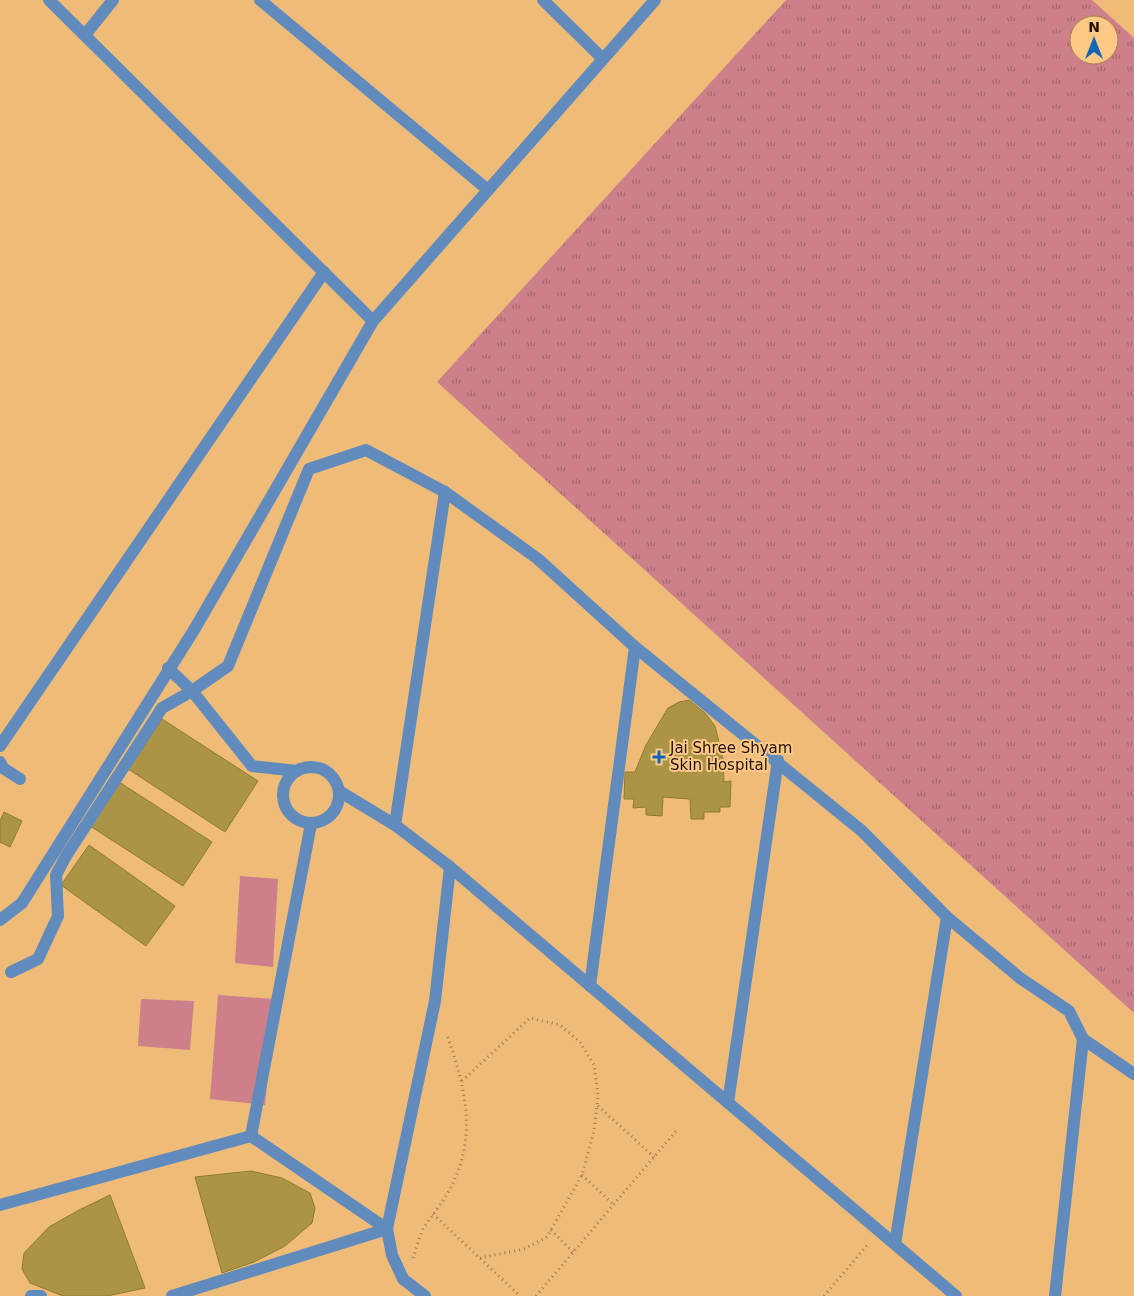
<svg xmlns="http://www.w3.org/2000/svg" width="1134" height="1296" viewBox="0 0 1134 1296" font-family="'DejaVu Sans',sans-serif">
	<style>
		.grass { fill: url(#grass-tufts); fill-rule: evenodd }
		.pitch { fill: #cd8089 }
		.building { fill: #ac9446; stroke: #927a29 }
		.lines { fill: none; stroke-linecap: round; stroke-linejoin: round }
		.path { stroke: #9f7949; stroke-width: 3; stroke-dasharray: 1 4; stroke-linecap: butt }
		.minor { stroke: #608bbc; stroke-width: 12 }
		.poi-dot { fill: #1265b3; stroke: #fcc886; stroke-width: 2 }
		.labels { text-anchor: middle; stroke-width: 4; stroke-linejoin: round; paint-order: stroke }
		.poi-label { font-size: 15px; fill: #241200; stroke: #fcc886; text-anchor: start }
	</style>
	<defs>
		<pattern id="grass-tufts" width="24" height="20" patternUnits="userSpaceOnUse" patternTransform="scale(1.25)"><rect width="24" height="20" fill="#cd8089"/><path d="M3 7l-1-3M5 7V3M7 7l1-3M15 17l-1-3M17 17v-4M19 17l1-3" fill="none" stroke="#a6676e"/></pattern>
	</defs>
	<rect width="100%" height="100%" fill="#efbb79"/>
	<!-- grass -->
	<path class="grass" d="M786,0h306l42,38v975l-697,-631zM1079,25h30v30h-30z"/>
	<!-- pitch -->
	<g class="pitch">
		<path d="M240,876l38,3 -5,88 -38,-4z"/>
		<path d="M218,995l57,4 -10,106 -55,-6z"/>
		<path d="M141,999l53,2 -4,49 -52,-4z"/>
	</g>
	<!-- building -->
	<g class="building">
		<path d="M689,700l16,13 10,13 8,33 1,23 7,-1 -1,26h-10v5h-16v7h-13l-1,-20 -27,-2 -1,19 -16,-1v-8l-13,1 1,-9h-10l1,-27h10l11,-27 22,-37 11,-6z"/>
		<path d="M162,719l96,62 -33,51 -97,-63z"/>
		<path d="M119,782l93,60 -29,44 -93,-60z"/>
		<path d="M4,812l18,9 -12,26 -10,-5v-21z"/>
		<path d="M89,845l86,61 -29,40 -85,-61z"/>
		<path d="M251,1171l31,7 28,15 5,15 -3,15 -27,23 -31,16 -32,11 -27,-96z"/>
		<path d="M110,1195l35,93 -38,8h-44l-33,-13 -8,-14 2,-16 25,-26 30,-17z"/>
	</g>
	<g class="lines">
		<!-- path -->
		<g class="path">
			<path d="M462,1081l68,-63 30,7 20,17 14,23 4,30 -4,36 -12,44 -35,62 -23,12 -44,9"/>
			<path d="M598,1106l56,51"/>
			<path d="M582,1175l31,29"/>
			<path d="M433,1214l87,82"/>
			<path d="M551,1230l22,22"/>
			<path d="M413,1258c4,-10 6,-23 12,-32 8,-12 17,-23 24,-35 29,-54 17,-102 -2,-156"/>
			<path d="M536,1296l140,-165"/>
			<path d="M824,1296l45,-53"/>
		</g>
		<!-- minor -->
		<g class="minor">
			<path d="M49,0l324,321"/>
			<path d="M260,0l228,190"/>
			<path d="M543,0l60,59"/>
			<path d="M85,35l28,-35"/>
			<path d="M168,668l24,23 60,75 45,5"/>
			<path d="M0,746l324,-474"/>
			<path d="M0,762l3,6 17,11"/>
			<circle cx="311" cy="795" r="28"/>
			<path d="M339,791l56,34 55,42 506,429"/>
			<path d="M395,825l50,-333"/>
			<path d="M0,920l22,-17 172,-273 179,-309 282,-321"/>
			<path d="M11,972l27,-13 20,-43 -2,-41 10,-19 96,-148 30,-17 36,-25 81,-197 57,-19 79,42 93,67 97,88 227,184 85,86 73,61 49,33 14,28 51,35"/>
			<path d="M590,986l45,-339"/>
			<path d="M728,1103l50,-343"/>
			<path d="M251,1136l136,93 48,-228 15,-134"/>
			<path d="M0,1205l251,-69 60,-312"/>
			<path d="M895,1244l52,-327"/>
			<path d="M31,1296h10"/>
			<path d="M172,1296l215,-67 5,26 11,24 22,17"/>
			<path d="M1055,1296l28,-257"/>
		</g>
	</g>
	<!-- markers -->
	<path class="poi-dot" d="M656.5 749.5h5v5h5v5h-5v5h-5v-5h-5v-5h5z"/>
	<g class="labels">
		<!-- poi labels -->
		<g class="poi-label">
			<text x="670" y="753">Jai Shree Shyam<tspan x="670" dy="17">Skin Hospital</tspan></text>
		</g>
	</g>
	<!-- north arrow -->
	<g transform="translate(1094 40)"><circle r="24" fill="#fcc886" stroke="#a67f50"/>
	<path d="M0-4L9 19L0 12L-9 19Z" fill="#1265b3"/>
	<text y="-8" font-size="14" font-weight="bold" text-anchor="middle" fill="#241200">N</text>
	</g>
</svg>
